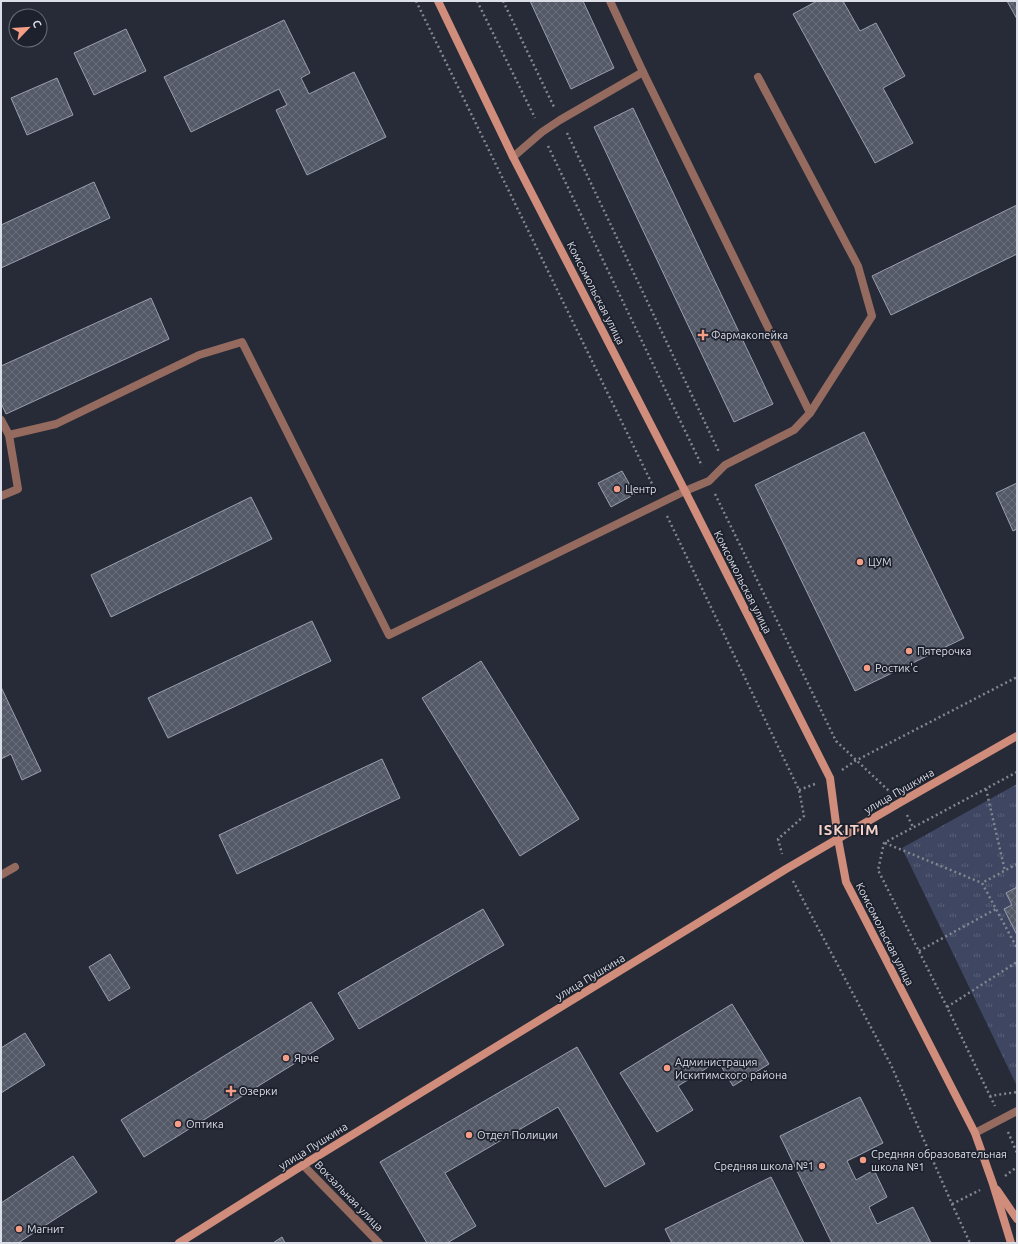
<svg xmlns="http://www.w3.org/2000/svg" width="1018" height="1244" viewBox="0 0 1018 1244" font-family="Ubuntu,sans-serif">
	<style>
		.park { fill: url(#park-tufts) }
		.building { fill: url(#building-cross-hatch); stroke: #9a9faf }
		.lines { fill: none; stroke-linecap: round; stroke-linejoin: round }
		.path { stroke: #828690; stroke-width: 2.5; stroke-dasharray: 2 3; stroke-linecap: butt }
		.lane { stroke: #956a5f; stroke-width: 8 }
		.street { stroke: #956a5f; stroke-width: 8 }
		.secondary { stroke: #d08d7b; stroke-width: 8 }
		.poi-dot { fill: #f49e88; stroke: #1d212d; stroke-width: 1.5 }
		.labels { text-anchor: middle; stroke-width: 3.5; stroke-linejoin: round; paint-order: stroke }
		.street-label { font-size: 11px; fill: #dcdfe7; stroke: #1d212d }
		.poi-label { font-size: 11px; fill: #dcdfe7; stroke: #1d212d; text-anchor: start }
		.district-label { font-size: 15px; font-weight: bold; letter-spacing: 1px; fill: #f4d2c9; stroke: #1d212d }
	</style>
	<defs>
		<pattern id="park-tufts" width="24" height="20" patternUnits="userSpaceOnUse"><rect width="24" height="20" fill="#3e4661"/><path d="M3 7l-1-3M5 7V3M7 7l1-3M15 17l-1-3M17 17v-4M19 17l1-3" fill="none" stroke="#596078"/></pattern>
		<pattern id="building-cross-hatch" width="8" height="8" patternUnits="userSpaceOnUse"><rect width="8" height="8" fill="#545967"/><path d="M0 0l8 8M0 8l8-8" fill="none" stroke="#6c707d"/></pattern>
	</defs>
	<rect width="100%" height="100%" fill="#272b37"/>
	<!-- park -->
	<path class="park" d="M1017,784v300h-1l-114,-236z"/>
	<!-- building -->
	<g class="building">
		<path d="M530,1h53l31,67 -43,21z"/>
		<path d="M817,1h26l17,30 16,-8 29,53 -22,12 30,55 -38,20 -82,-149z"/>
		<path d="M1007,1h10v18z"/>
		<path d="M284,20l26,53 -9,5 8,16 45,-22 32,65 -79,38 -31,-65 11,-5 -8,-16 -88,43 -27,-55z"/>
		<path d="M126,29l20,42 -52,24 -20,-42z"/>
		<path d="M57,78l16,37 -46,20 -16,-37z"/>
		<path d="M633,108l140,296 -39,18 -140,-295z"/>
		<path d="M94,182l16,36 -109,50v-43z"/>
		<path d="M1017,205v49l-126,61 -19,-39z"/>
		<path d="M151,298l18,41 -163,75 -5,-11v-37z"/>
		<path d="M864,432l100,206 -109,53 -100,-206z"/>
		<path d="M622,471l13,23 -24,13 -13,-24z"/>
		<path d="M1017,483v46l-4,2 -17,-38z"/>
		<path d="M251,497l21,42 -161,78 -20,-42z"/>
		<path d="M312,621l19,40 -163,77 -20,-40z"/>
		<path d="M481,661l98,158 -59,37 -98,-158z"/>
		<path d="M1,687l40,84 -19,9 -11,-26 -10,5z"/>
		<path d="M382,759l18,39 -163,76 -18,-39z"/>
		<path d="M1017,887v48l-13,-26 8,-4 -6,-12z"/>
		<path d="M483,909l21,36 -145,84 -21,-36z"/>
		<path d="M110,954l20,34 -21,13 -20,-34z"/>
		<path d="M311,1002l23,37 -190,118 -23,-37z"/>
		<path d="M732,1004l37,60 -36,22 -15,-25 -40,25 15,24 -36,22 -37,-59z"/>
		<path d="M25,1033l20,32 -44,28v-45z"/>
		<path d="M577,1047l68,117 -40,23 -47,-80 -113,66 31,53 -29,17h-20l-47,-81z"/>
		<path d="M860,1097l23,46 -36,18 9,19 18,-10 13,27 -18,10 8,17 36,-17 18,36h-99l-52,-107z"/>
		<path d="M73,1156l24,36 -79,51h-17v-40z"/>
		<path d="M771,1177l33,66h-132l-7,-14z"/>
		<path d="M282,1237l3,6h-12z"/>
	</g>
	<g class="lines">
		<!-- path -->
		<g class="path">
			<path d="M416,1l239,489"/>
			<path d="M477,1l58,117"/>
			<path d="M503,1l51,106"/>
			<path d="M567,133l152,319"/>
			<path d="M548,146l154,320"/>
			<path d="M715,494l121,247 54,51"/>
			<path d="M667,516l132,274 5,26 -26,23 4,15"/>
			<path d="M842,770l13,-9 162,-84"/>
			<path d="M1017,772l-133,71 -6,27 69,137 43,89 27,-4"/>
			<path d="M986,789l19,82"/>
			<path d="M799,790l16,-6"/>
			<path d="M907,815l6,12"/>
			<path d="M885,843l97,40"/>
			<path d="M1017,864l-35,19 35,65"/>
			<path d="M793,881l98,184 61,139 18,39"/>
			<path d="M919,951l77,-42"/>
			<path d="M947,1007l70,-45"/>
			<path d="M990,1096l5,10"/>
			<path d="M1008,1132l9,21"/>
			<path d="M1005,1176l12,-9"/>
			<path d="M952,1204l28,-14"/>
		</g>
		<!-- lane -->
		<g class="lane">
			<path d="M758,77l100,189 14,50 -62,97"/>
			<path d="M513,157l29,-25 18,-12 83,-48"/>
			<path d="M1,420l8,15 47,-11 143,-69 43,-13 147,293 296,-144 24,-10 16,-16 69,-35 16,-17 -167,-341 -33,-71"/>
		</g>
		<!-- street -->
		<g class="street">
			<path d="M1,496l17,-7 -9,-54"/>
			<path d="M1,875l14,-8"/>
			<path d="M975,1133l42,-22"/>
			<path d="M303,1165l76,78"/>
		</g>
		<!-- secondary -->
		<g class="secondary">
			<path d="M438,1l75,156 172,334 145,287 8,61 8,43 129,251 18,51 18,59"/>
			<path d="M997,1190l20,29"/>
			<path d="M179,1243l124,-78 483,-296 115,-67 116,-66"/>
		</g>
	</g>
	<!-- markers -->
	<g class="poi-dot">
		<path d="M701 329h4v4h4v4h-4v4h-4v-4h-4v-4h4z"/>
		<circle cx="617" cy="489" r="4"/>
		<circle cx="860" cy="562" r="4"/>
		<circle cx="909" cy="651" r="4"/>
		<circle cx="867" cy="668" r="4"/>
		<circle cx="286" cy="1058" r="4"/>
		<circle cx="667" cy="1068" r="4"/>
		<path d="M229 1085h4v4h4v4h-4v4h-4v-4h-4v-4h4z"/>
		<circle cx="178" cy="1124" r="4"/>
		<circle cx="469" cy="1135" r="4"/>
		<circle cx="863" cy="1160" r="4"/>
		<circle cx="822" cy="1166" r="4"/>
		<circle cx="19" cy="1229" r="4"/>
	</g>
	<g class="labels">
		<!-- street labels -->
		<g class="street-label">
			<text transform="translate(596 293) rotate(63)" y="4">Комсомольская улица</text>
			<text transform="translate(743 582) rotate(63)" y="4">Комсомольская улица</text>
			<text transform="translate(899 791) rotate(-30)" y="4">улица Пушкина</text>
			<text transform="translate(885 934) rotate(63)" y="4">Комсомольская улица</text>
			<text transform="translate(590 977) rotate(-31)" y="4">улица Пушкина</text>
			<text transform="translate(313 1146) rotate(-32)" y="4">улица Пушкина</text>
			<text transform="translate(349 1196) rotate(46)" y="4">Вокзальная улица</text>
		</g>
		<!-- poi labels -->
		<g class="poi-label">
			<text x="711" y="339">Фармакопейка</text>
			<text x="625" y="493">Центр</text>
			<text x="868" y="566">ЦУМ</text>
			<text x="917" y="655">Пятерочка</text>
			<text x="875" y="672">Ростик'с</text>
			<text x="294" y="1062">Ярче</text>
			<text x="675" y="1066">Администрация<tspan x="675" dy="13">Искитимского района</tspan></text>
			<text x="239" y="1095">Озерки</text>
			<text x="186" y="1128">Оптика</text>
			<text x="477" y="1139">Отдел Полиции</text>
			<text x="871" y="1158">Средняя образовательная<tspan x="871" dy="13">школа №1</tspan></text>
			<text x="814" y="1170" text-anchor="end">Средняя школа №1</text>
			<text x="27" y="1233">Магнит</text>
		</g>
		<!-- district labels -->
		<g class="district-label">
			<text x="849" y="835">ISKITIM</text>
		</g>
	</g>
	<!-- border -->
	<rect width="1018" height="1244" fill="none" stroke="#dcdfe7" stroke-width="4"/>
	<!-- north arrow -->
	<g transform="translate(28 28) rotate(65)"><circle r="19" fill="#1d212d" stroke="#696d77"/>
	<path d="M0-3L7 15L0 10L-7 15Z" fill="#f49e88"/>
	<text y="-6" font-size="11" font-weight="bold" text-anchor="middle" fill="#dcdfe7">С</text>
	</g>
</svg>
